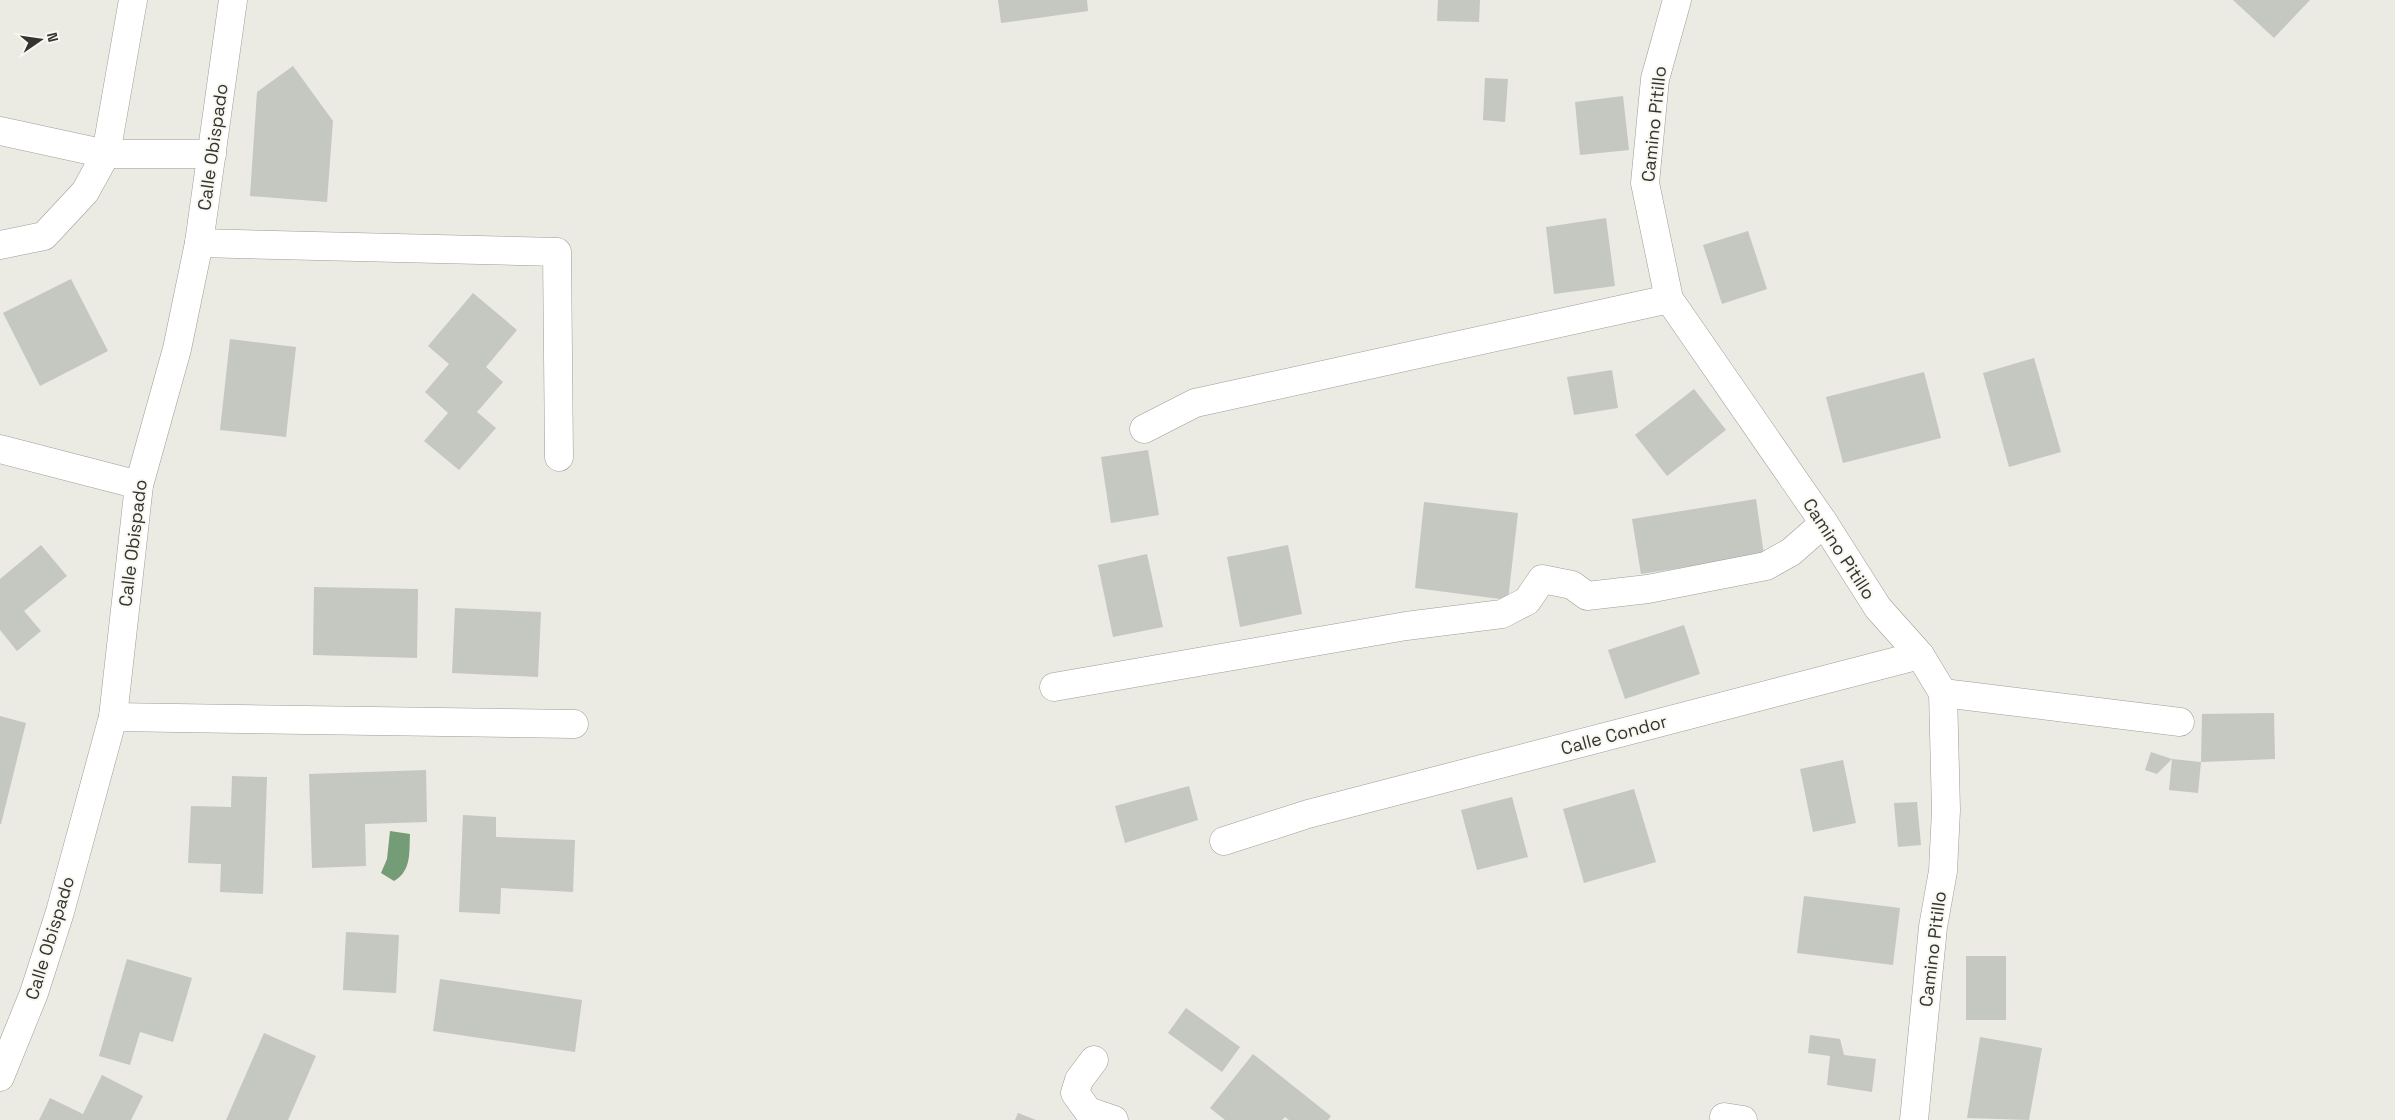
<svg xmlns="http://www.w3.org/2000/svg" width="2395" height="1120" viewBox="0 0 2395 1120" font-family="'Space Grotesk',sans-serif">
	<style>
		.water { fill: #749c77 }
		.building { fill: #c5c7c1 }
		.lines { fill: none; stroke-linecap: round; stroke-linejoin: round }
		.minor-casing { stroke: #9e9d96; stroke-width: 29 }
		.minor { stroke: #fff; stroke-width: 28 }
		.labels { text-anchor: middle; stroke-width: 4; stroke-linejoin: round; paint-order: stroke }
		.street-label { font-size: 18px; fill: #343431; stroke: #f8f7f0 }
	</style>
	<rect width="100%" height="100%" fill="#ebeae3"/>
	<!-- water -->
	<path class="water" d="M390,831l20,3c-1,17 2,37 -16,47l-13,-8 6,-14z"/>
	<!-- building -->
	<g class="building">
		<path d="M998,0h89l1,11 -87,12z"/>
		<path d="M1438,0h42l-1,22 -42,-1z"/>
		<path d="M2233,0h77l-36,38z"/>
		<path d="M293,66l40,55 -6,81 -77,-6 7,-104z"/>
		<path d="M1485,78l23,1 -3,43 -22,-2z"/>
		<path d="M1623,96l6,54 -49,5 -5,-53z"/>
		<path d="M1606,218l9,68 -61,8 -8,-67z"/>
		<path d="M1748,231l19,58 -45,15 -19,-59z"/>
		<path d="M71,279l37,72 -68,35 -37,-73z"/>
		<path d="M473,293l44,37 -31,37 17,15 -26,30 19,16 -37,42 -35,-29 24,-28 -23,-21 24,-28 -21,-18z"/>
		<path d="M230,339l66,8 -10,90 -66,-7z"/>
		<path d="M2034,358l27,94 -52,15 -26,-94z"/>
		<path d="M1612,370l6,38 -44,7 -7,-38z"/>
		<path d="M1924,372l17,66 -98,25 -17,-66z"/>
		<path d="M1694,389l32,41 -59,46 -32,-41z"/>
		<path d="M1148,450l11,65 -48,8 -10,-66z"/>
		<path d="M1756,499l8,56 -123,19 -9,-55z"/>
		<path d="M1424,502l94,11 -10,87 -93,-12z"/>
		<path d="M41,545l26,31 -43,35 17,20 -24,20 -17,-21v-51z"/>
		<path d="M1288,545l14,69 -62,13 -13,-70z"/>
		<path d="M1147,554l16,73 -50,10 -15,-72z"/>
		<path d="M314,587l104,2 -1,69 -104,-3z"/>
		<path d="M455,608l86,4 -3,65 -86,-4z"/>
		<path d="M1684,625l16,49 -75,25 -17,-49z"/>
		<path d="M2274,713l1,46 -74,3 1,-48z"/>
		<path d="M0,716l26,7 -25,101h-1z"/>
		<path d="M2151,752l21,7 -15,15 -12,-4z"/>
		<path d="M2172,759l29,3 -3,31 -29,-3z"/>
		<path d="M1843,760l13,63 -43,9 -13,-63z"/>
		<path d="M426,770l1,52 -62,2 1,42 -54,2 -3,-94z"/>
		<path d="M232,776l35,1 -4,117 -43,-2 1,-28 -33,-1 3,-57 40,1z"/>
		<path d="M1189,786l9,34 -73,23 -10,-37z"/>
		<path d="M1634,789l22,73 -72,21 -21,-74z"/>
		<path d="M1512,797l16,60 -51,13 -16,-60z"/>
		<path d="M1917,802l4,43 -23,2 -4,-44z"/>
		<path d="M463,815l33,2v20l79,3 -2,52 -72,-4 -1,26 -41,-2z"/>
		<path d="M1804,896l96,12 -7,57 -96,-12z"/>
		<path d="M346,932l53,3 -3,58 -53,-3z"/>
		<rect x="1966" y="956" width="40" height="64"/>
		<path d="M127,959l65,19 -19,64 -33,-10 -10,33 -31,-9z"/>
		<path d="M440,979l142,21 -7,52 -142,-21z"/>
		<path d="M1186,1008l54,39 -18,25 -54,-39z"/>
		<path d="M264,1033l52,23 -28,64h-62z"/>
		<path d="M1810,1035l30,4 4,16 32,4 -4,33 -45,-7 3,-29 -22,-3z"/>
		<path d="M1980,1037l62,11 -13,72 -62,-2z"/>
		<path d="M1253,1054l78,62 -3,4h-39l-4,-3 -3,3h-57l-15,-12z"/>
		<path d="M102,1075l41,21 -12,24h-92l11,-22 33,16z"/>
		<path d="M1018,1113l18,7h-21z"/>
	</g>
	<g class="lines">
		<!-- minor casing -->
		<g class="minor-casing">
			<g id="minor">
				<path d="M1677,0l-22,79 -10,104 24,116 155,224 54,85 42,47 23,38 3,117 -3,61 -10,56 -19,193"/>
				<path d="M0,131l106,23h106"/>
				<path d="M199,243l358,9 2,205"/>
				<path d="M0,245l44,-9 41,-44 21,-38 27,-154"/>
				<path d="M1144,429l51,-26 474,-104"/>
				<path d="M0,449l139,36"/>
				<path d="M1054,687l352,-61 96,-12 25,-13 15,-22 30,6 15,11 61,-7 118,-23 25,-14 33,-29"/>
				<path d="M1943,693l237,29"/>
				<path d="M113,717l461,7"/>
				<path d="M1224,841l84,-27 612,-159"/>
				<path d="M1094,1060l-15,20 -4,13 13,18 26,9"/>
				<path d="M0,1077l34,-84 26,-81 53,-195 26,-232 38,-136 22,-106 34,-243"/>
				<path d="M1724,1117l19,3"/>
			</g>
		</g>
		<!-- minor -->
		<use href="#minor" class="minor"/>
	</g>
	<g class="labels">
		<!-- street labels -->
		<g class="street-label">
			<text transform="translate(1654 124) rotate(-84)" y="6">Camino Pitillo</text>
			<text transform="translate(213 147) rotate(-82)" y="6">Calle Obispado</text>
			<text transform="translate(133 543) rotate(-83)" y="6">Calle Obispado</text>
			<text transform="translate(1839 549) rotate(57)" y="6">Camino Pitillo</text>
			<text transform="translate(1614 735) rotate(-15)" y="6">Calle Condor</text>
			<text transform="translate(50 938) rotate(-73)" y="6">Calle Obispado</text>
			<text transform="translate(1933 949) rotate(-83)" y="6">Camino Pitillo</text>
		</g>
	</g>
	<!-- north arrow -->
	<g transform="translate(40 40) rotate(77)" stroke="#f8f7f0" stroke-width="4" paint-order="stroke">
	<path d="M0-4L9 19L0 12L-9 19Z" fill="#343431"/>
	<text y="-8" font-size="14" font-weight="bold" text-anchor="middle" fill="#343431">N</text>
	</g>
</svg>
